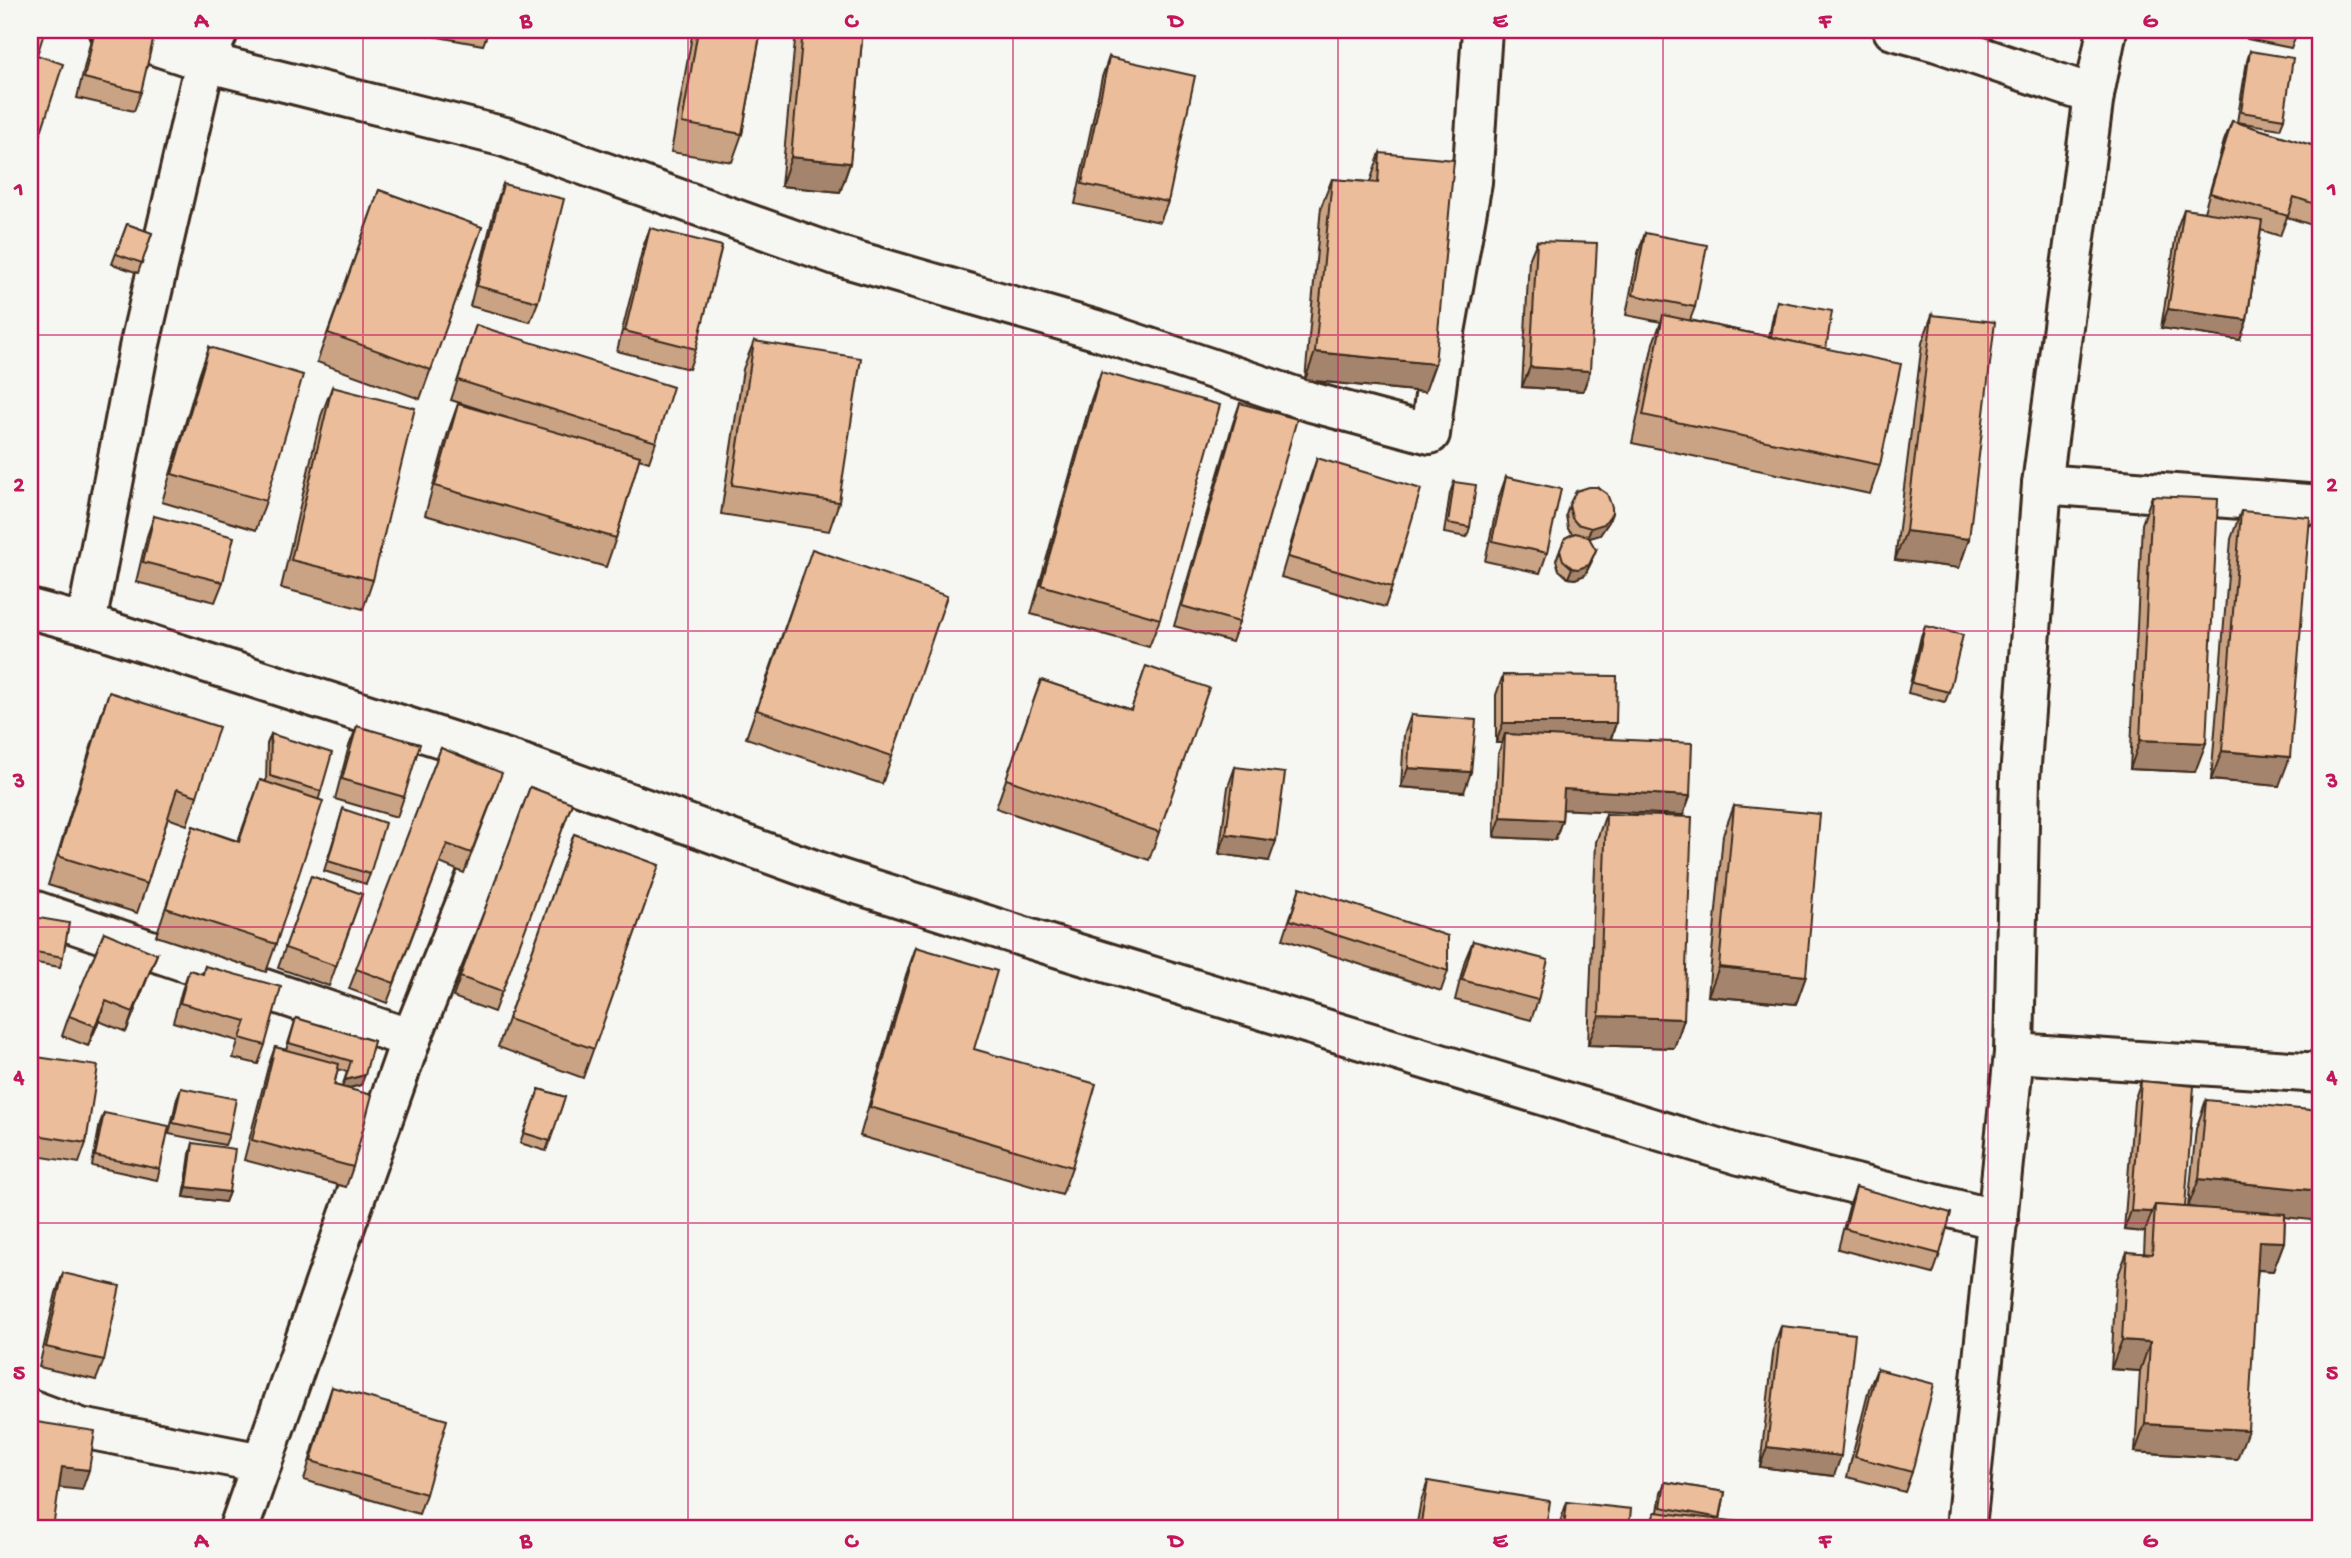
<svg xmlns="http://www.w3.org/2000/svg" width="2351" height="1558" viewBox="0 0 2351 1558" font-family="'Gochi Hand',sans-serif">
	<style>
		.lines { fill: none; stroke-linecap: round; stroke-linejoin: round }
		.street-casing { stroke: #3b2a1e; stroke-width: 44 }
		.secondary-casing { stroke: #3b2a1e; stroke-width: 44 }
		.street { stroke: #f6f6f2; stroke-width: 38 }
		.secondary { stroke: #f6f6f2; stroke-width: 38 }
		.wall { fill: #caa384; stroke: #3b2a1e; stroke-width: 2; fill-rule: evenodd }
		.shaded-wall { fill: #a4846c; stroke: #3b2a1e; stroke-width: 2 }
		.building { fill: #ebbd9a; stroke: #3b2a1e; stroke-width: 2 }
		.grid { fill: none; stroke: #c2185b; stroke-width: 2; stroke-opacity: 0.55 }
		.neatline { fill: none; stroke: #c2185b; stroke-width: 2.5 }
		.grid-label { font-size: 23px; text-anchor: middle; font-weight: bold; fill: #c2185b }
	</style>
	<rect width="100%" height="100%" fill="#f6f6f2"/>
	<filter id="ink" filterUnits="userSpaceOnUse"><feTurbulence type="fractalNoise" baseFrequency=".0143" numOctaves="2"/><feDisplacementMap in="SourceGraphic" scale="14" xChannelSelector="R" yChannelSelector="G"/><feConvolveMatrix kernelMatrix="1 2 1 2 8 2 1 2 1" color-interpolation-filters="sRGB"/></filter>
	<g filter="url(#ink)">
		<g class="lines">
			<!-- street casing -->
			<g class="street-casing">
				<g id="street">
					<path d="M109,30l96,32 300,75 334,119 257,74 215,72 119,32 9,-69 33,-183 10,-152"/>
					<path d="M1893,30l44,12 157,53"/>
					<path d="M2042,484l279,21"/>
					<path d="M30,609l56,15 436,140 309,112 241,76 668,203 258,65"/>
					<path d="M86,624l53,-276 66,-286 14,-32"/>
					<path d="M30,909l381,130"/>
					<path d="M2014,1053l307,20"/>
					<path d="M30,1409l51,19 181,35"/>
					<path d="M239,1528l172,-489 111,-275"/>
				</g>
			</g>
			<!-- secondary casing -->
			<g class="secondary-casing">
				<path id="secondary" d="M1966,1528l48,-475 6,-275 22,-294 52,-389 13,-65"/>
			</g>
			<!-- street -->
			<use href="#street" class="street"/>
			<!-- secondary -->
			<use href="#secondary" class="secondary"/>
		</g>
		<!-- wall -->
		<g class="wall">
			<path d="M94,30h32l15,62 -7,19 -57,-13 13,-55z"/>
			<path d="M415,30h74l-6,15 -68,-12z"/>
			<path d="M693,30h68l-19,104 -10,28 -61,-10z"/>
			<path d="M796,30h67l-13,133 -10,29 -59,-6z"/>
			<path d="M1553,30h20l-1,3z"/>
			<path d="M2249,30h49l-7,18 -44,-9z"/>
			<path d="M2250,51l34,68 -4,10 -43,-7 10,-61z"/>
			<path d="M1109,57l59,145 -8,20 -85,-18 27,-127z"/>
			<path d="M2232,121l89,27v80l-34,-11 -7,19 -19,-6 -14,90 -7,20 -79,-12 16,-100 7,-19 20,3 20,-71z"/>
			<path d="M1380,153l45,239 -120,-12 16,-173 11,-28 38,3z"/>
			<path d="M503,184l35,118 -8,20 -60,-16 26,-102z"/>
			<path d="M379,190l103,37 -62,172 -103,-37z"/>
			<path d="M127,224l25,9 -14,40 -26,-9z"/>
			<path d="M650,228l46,121 -7,20 -72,-18 26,-104z"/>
			<path d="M1645,233l50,74 -5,13 79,17 5,-26 3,-10 49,48 54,116 -10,29 -238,-51 21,-100 8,-21 -35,-7 12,-62z"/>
			<path d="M1537,241l53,130 -7,20 -61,-4 7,-127z"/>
			<path d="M1932,315l37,224 -10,29 -64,-8 27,-217z"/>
			<path d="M476,325l180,117 -7,20 -10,-3 -23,79 -10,29 -181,-52 23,-83 10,-28 49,14 -56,-18z"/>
			<path d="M754,341l85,161 -10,29 -108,-17 22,-145z"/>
			<path d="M209,347l57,154 -10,29 -94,-28 37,-126z"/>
			<path d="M1101,372l59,247 -11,28 -118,-33 60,-214z"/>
			<path d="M332,387l41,193 -10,29 -82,-21 40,-172z"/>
			<path d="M1240,403l-1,219 -7,20 -58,-16 59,-203z"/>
			<path d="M1317,458l75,129 -7,20 -104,-30 29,-99z"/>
			<path d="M1506,477l41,76 -7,20 -55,-12 14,-64z"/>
			<path d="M1454,482l16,45 -3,10 -23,-4 6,-40z"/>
			<path d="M2152,496l43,276 -65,-3 12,-245z"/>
			<path d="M1569,505l43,8 -4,10 -8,12 -11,3 3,23 -7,14 -10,4 -7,-1 -9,-8 -3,-10 9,-22 8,-4 -5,-5 -2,-14z"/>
			<path d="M2241,511l38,275 -68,-6 20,-241z"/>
			<path d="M154,516l69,66 -8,20 -79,-20 11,-46z"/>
			<path d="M802,578l90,178 -10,28 -136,-46z"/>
			<path d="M1925,626l24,66 -4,10 -37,-9 13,-57z"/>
			<path d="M1146,666l13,166 -10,28 -153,-52 45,-128 90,30z"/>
			<path d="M1503,675l113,48 -5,16 79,57 -7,19 -120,-6 -1,11 -7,20 -61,-3 4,-83 4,-11h-6v-48z"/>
			<path d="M109,692l88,104 -10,29 -19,-7 -21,66 -10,29 -89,-28 51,-164z"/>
			<path d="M1411,715l53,77 -63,-5 3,-52z"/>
			<path d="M357,726l47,71 -7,20 -62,-18 14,-53z"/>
			<path d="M271,734l50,57 -45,153 -10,28 -110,-36 37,-110 45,15 22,-61 6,2 1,-38z"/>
			<path d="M441,748l54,44 -31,81 -24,-10 -53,140 -38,-14z"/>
			<path d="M1235,767l34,94 -50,-7 9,-67z"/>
			<path d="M530,787l42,16 -78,209 -41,-15z"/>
			<path d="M1734,806l72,170 -10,28 -88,-8 15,-161z"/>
			<path d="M343,809l27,65 -4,10 -42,-13z"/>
			<path d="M1606,814l78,205 -10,29 -86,-3 8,-203z"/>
			<path d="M574,834l85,31 -76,213 -85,-31z"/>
			<path d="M311,876l51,18 -33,92 -51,-18z"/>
			<path d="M1300,887l148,84 -7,20 -158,-52z"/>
			<path d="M33,917l30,40 -3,10 -30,-5v-35z"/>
			<path d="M1473,941l65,59 -7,20 -76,-20 10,-40z"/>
			<path d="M916,947l58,102 98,118 -10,28 -202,-59 46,-161z"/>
			<path d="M157,954l-31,78 -27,-11 -11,25 -26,-10 7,-20z"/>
			<path d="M205,966l60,79 -7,19 -25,-6 5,-17 -65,-19 9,-32 7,-20 13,4z"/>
			<path d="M296,1018l78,23 -13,44 -14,4 6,78 -7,20 -102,-27 24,-93 7,-20 11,3zM338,1069l9,3 -5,15 -8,-2z"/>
			<path d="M30,1056l56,87 -7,20 -49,-8z"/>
			<path d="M2141,1081l44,126h3l8,-78 10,-29 79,117 -1,25 -11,29 -15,-1 -21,189 -102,-7 5,-81 -29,-2 5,-88 11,-29 17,2 1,-22 -21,-2 10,-129z"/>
			<path d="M181,1088l48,47 -4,10 -56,-11 8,-36z"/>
			<path d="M539,1089l26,8 -19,54 -26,-8z"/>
			<path d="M104,1113l56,56 -3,11 -65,-14 8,-43z"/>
			<path d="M193,1143l36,49 -4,10 -41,-5 6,-43z"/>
			<path d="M1856,1187l84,67 -7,20 -95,-25 11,-42z"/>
			<path d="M63,1273l41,87 -8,20 -57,-13 17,-74z"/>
			<path d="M1781,1326l53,150 -74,-9 14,-121z"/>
			<path d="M1877,1369l35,103 -7,20 -58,-15 22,-88z"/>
			<path d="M332,1387l94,107 -7,20 -115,-34 21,-73z"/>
			<path d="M1428,1481l118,47h-130l5,-27z"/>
			<path d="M1665,1482l60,10 -5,28 70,8h-141l6,-16h3l3,-20z"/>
			<path d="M1567,1502l62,26h-70l1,-6z"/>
		</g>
		<!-- shaded-wall -->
		<g class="shaded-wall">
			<path d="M791,157l59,6 -10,29 -59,-6z"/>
			<path d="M2168,309l79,11 -7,20 -79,-12z"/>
			<path d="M1315,352l120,12 -10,28 -120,-12z"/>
			<path d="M1530,367l60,4 -7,20 -61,-4z"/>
			<path d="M1612,513l-4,10 -8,12 -13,4 4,-11z"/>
			<path d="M1906,531l63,8 -10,29 -64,-8z"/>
			<path d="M1596,550l-11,25 -10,4 -7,-1 4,-10z"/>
			<path d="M1503,723h113l-7,20 -104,-9 -3,9h-6z"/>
			<path d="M2140,740l66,3 -11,29 -65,-3z"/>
			<path d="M2222,751l68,6 -11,29 -68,-6z"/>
			<path d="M1408,768l63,4 -7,20 -63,-5z"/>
			<path d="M1564,789l126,7 -7,19 -126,-6z"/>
			<path d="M1501,817l61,3 -7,20 -61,-3z"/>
			<path d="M1226,834l50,7 -7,20 -50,-7z"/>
			<path d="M157,954l-8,20 -23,58 7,-20z"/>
			<path d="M1719,967l87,9 -10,28 -88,-8z"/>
			<path d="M106,1001l-7,20 -11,25 7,-20z"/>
			<path d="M1599,1016l85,3 -10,29 -86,-3z"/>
			<path d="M365,1075l-4,10 -20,5 4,-10z"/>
			<path d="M2199,1179l122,12v30l-133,-14z"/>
			<path d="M187,1187l42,5 -4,10 -41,-5z"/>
			<path d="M2131,1211l21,1 -7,20 -21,-2z"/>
			<path d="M2259,1241l25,1 -11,29 -24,-2z"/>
			<path d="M2122,1340l28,2 -10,29 -29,-2z"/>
			<path d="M2145,1424l103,6 -11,29 -102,-7z"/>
			<path d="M1767,1447l74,9 -7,20 -74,-9z"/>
			<path d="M62,1467l27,3 -7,20 -27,-3z"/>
		</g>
		<!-- building -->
		<g class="building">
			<path d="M30,30h15l-8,25 26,9 -32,99h-1z"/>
			<path d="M95,30h31l28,6 -13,56 -57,-14z"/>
			<path d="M698,30h63l-19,104 -60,-11z"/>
			<path d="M803,30h60l-13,133 -59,-6z"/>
			<path d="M2250,51l43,7 -9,61 -43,-7z"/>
			<path d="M1109,57l86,19 -27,126 -86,-18z"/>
			<path d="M2232,121l89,27v58l-27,-9 -6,19 -78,-23z"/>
			<path d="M1380,153l74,7 -19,204 -120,-12 17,-173 46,4z"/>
			<path d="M503,184l61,15 -26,103 -61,-16z"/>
			<path d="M379,190l103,37 -51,143 -103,-37z"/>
			<path d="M2184,209l78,12 -15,99 -79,-11z"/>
			<path d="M127,224l25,9 -10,30 -26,-9z"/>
			<path d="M650,228l72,18 -26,103 -71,-18z"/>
			<path d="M1645,233l62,12 -12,62 -62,-12z"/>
			<path d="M1537,241l60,2 -7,128 -60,-4z"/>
			<path d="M1777,301l55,10 -6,38 -55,-12z"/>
			<path d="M1663,315l238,49 -21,101 -237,-50z"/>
			<path d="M1932,315l63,7 -26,217 -63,-8z"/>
			<path d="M476,325l197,62 -17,55 -198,-62z"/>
			<path d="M754,341l107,17 -22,144 -107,-17z"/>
			<path d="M209,347l94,28 -37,126 -94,-27z"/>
			<path d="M1101,372l119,33 -60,214 -119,-34z"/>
			<path d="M332,387l83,21 -42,172 -82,-20z"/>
			<path d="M1240,403l57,16 -58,203 -57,-16z"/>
			<path d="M458,404l182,52 -24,82 -181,-52z"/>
			<path d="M1317,458l104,31 -29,98 -104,-30z"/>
			<path d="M1506,477l55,12 -14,64 -55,-12z"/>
			<path d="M1454,482l22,3 -6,42 -22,-4z"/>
			<path d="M1589,487h8l10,7 5,13v6l-8,11 -13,4 -14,-4 -5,-6 -3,-13 7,-14z"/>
			<path d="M2152,496l66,3 -12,244 -66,-3z"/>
			<path d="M2241,511l69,6 -20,240 -68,-6z"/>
			<path d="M154,516l80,21 -11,45 -80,-20z"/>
			<path d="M1575,533l13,3 8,14 -7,15 -11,4 -6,-1 -9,-8 -3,-10 5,-12z"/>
			<path d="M812,549l135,47 -55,160 -135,-46z"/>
			<path d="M1925,626l38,9 -14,57 -37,-9z"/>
			<path d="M1146,666l63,22 -50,144 -153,-53 35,-99 90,30z"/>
			<path d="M1503,675l114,1 -1,47h-113z"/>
			<path d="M109,692l110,35 -22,69 -20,-7 -30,95 -89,-28z"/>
			<path d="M1411,715l65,5 -5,52 -63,-4z"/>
			<path d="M357,726l63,18 -16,53 -62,-18z"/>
			<path d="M271,734l61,19 -11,38 -51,-15z"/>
			<path d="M1505,734l187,9 -2,53 -126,-7 -2,31 -61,-3z"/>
			<path d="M441,748l61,25 -31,80 -24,-9 -53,139 -38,-14z"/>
			<path d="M1235,767l50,6 -9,68 -50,-7z"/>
			<path d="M260,780l63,21 -47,143 -110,-36 27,-82 46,16z"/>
			<path d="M530,787l42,16 -70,189 -42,-15z"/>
			<path d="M1734,806l86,8 -14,162 -87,-9z"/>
			<path d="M343,809l42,14 -15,51 -42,-13z"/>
			<path d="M1606,814l86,3 -8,202 -85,-3z"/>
			<path d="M574,834l85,31 -65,184 -86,-30z"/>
			<path d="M311,876l51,18 -26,72 -51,-18z"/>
			<path d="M1300,887l148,49v35l-158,-51z"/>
			<path d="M33,917l36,6 -6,34 -33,-6v-13z"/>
			<path d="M104,932l53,22 -24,58 -27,-11 -11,25 -26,-10z"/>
			<path d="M1473,941l75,19 -10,40 -76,-20z"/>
			<path d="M916,947l81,24 -23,78 122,35 -24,83 -202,-60z"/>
			<path d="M205,966l76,21 -16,58 -25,-7 6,-17 -66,-18 9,-33 14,4z"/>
			<path d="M30,1001l6,1 -6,44z"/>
			<path d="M296,1018l78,23 -9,34 -20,5 6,-19 -62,-18z"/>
			<path d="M275,1047l64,17 -5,21 38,10 -19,72 -101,-27z"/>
			<path d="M30,1056l68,10 -12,77 -56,-9z"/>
			<path d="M2141,1081l53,5 -9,121 -30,-2 -3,7 -21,-1z"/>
			<path d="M181,1088l55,11 -7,36 -56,-12z"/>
			<path d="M539,1089l26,8 -15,44 -26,-8z"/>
			<path d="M2206,1100l115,11v80l-122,-12z"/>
			<path d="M104,1113l65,13 -9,43 -65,-13z"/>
			<path d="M193,1143l42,6 -6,43 -42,-5z"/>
			<path d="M1856,1187l95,26 -11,41 -95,-25z"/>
			<path d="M2155,1205l130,9 -1,28 -25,-1 -11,189 -103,-6 5,-82 -28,-2 5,-88 25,2z"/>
			<path d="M63,1273l57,13 -16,74 -58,-13z"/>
			<path d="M1781,1326l74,8 -14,122 -74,-9z"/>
			<path d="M1877,1369l57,15 -22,88 -57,-15z"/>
			<path d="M332,1387l115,33 -21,74 -115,-33z"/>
			<path d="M30,1421l65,10 -6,39 -27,-3 -9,61h-23z"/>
			<path d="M1428,1481l122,20 -4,27h-126z"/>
			<path d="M1665,1482l60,10 -5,26 -59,-11z"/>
			<path d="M1567,1502l64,7 -2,19h-65z"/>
			<path d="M1655,1512l135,16h-137z"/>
			<path d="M307,1524l10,4h-12z"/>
		</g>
	</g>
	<!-- grid -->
	<path class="grid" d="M363,30v1498M688,30v1498M1013,30v1498M1338,30v1498M1663,30v1498M1988,30v1498M30,335h2291M30,631h2291M30,927h2291M30,1223h2291"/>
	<!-- margin -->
	<rect width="2351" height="1558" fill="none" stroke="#f6f6f2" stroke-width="77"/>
	<rect x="38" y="38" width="2274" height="1482" class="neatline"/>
	<g class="grid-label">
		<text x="201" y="27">A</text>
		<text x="526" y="27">B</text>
		<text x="851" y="27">C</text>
		<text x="1176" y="27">D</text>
		<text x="1500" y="27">E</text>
		<text x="1825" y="27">F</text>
		<text x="2150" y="27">G</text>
		<text x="19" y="195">1</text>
		<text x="2332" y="195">1</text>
		<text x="19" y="491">2</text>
		<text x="2332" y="491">2</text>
		<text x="19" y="787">3</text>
		<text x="2332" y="787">3</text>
		<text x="19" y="1083">4</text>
		<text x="2332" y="1083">4</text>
		<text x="19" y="1379">5</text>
		<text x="2332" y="1379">5</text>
		<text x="201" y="1547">A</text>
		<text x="526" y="1547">B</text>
		<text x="851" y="1547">C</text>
		<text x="1176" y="1547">D</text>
		<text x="1500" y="1547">E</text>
		<text x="1825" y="1547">F</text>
		<text x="2150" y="1547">G</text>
	</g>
</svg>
